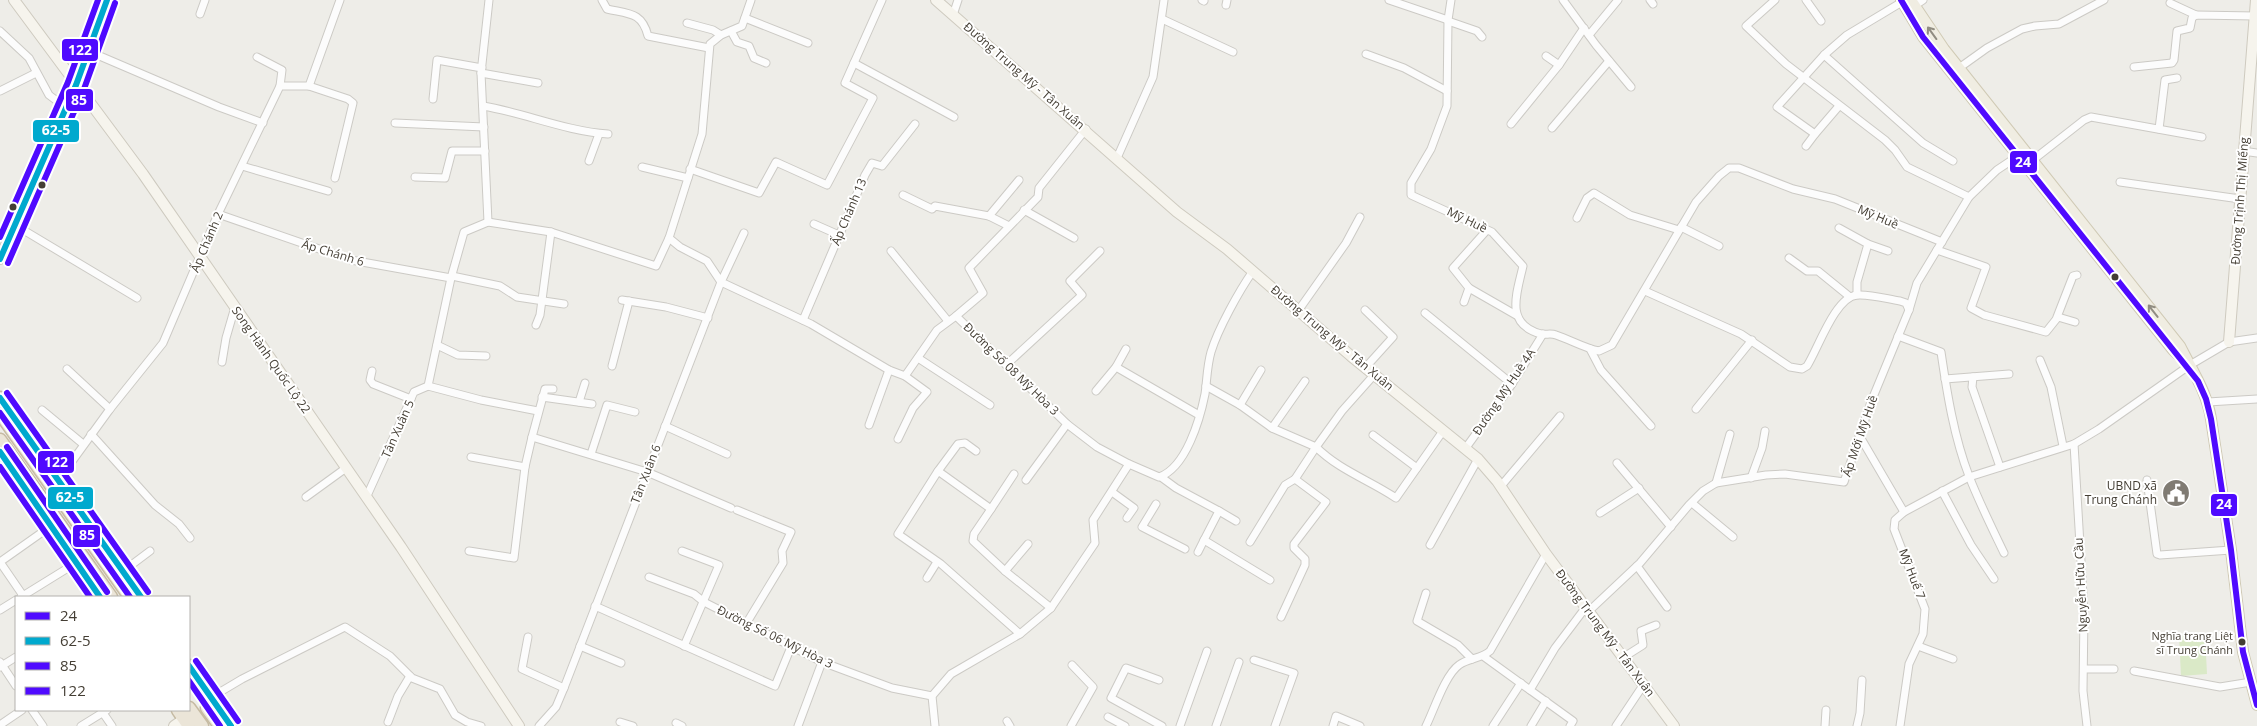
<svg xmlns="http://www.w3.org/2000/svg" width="2257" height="726" viewBox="0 0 2257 726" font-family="'Open Sans',sans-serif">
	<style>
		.pitch { fill: #dae9c7 }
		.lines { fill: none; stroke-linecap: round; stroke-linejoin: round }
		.street-casing { stroke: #cccac5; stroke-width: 9 }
		.secondary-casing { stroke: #cecabf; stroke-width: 12 }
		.primary-casing { stroke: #d0cab5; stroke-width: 12 }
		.highway-casing { stroke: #c6bba3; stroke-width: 15 }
		.street { stroke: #fcfcfc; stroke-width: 7 }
		.secondary { stroke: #f6f4ed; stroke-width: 10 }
		.primary { stroke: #f0ede2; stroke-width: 10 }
		.highway { stroke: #ebe5d8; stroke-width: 12 }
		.bus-1-casing { stroke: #fff; stroke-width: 10 }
		.bus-2-casing { stroke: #fff; stroke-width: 10 }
		.bus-3-casing { stroke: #fff; stroke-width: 10 }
		.bus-4-casing { stroke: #fff; stroke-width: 10 }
		.bus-1 { stroke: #4f0aff; stroke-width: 6 }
		.bus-2 { stroke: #00a9ce; stroke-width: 6 }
		.bus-3 { stroke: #4f0aff; stroke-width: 6 }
		.bus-4 { stroke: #4f0aff; stroke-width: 6 }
		.oneway { stroke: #918d82 }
		.bus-dot { fill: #443e34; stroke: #fff; stroke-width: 2 }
		.labels { text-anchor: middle; stroke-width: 4; stroke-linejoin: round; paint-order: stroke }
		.bus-label { font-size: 11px; fill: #443e34; stroke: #fff; text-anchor: end }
		.street-label { font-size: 12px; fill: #443e34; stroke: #fff }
		.poi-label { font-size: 12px; fill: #443e34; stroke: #fff; text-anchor: end }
		.line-badge { stroke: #fff; stroke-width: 2 }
		.badge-label { font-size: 14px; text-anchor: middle; font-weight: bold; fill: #fff }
	</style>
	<rect width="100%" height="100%" fill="#eeede8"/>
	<!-- pitch -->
	<path class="pitch" d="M2205,634l2,40 -26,2 -2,-41z"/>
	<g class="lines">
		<!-- street casing -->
		<g class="street-casing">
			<g id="street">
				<path d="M602,0l5,9c22,5 35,3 41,27l61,12"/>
				<path d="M1202,0l2,1"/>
				<path d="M1389,0l59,20"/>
				<path d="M1451,0l-3,20 -1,86 -16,43 -20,34v12l81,37 31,34c-6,27 -19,58 18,68 5,1 10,-1 15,1 15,5 28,13 43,16l13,-6 84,-143 23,-26 10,-8h10l54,21 42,10 107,43"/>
				<path d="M1563,0l33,45 35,42"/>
				<path d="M1650,0l3,4"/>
				<path d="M1775,0l-29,26 40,38 99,76 10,10 12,17 62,30"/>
				<path d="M1806,0l15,21"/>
				<path d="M2170,3l26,12"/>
				<path d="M1226,5l1,-5"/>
				<path d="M1914,6l9,-6"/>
				<path d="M200,14l5,-14"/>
				<path d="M953,15l5,-15"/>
				<path d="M745,18l63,25"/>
				<path d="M1162,19l71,33"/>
				<path d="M1448,21l29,10 5,6"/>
				<path d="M687,23l26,7 8,5"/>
				<path d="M0,31l29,27 20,37 16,12"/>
				<path d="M731,31l6,11 12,4 5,12 12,5"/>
				<path d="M1589,35l29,-35"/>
				<path d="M88,51l131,56 44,16"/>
				<path d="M1366,54l38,14 43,23"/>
				<path d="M1824,55l99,88 30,18"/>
				<path d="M1546,56l13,9 25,-37"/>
				<path d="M257,57l25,13 -2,16"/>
				<path d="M854,63l100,54"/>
				<path d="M2134,67l38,-4 2,-3 3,-29 13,-3 2,-10 4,-3 59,1"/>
				<path d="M1959,68l28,-20 35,-19 13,-3 24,-2 45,-24"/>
				<path d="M481,73l57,10"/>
				<path d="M309,86l39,13 5,4 -18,75"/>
				<path d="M0,91l36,-18"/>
				<path d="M433,99l4,-39 45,8"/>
				<path d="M483,106c42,7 82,25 125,28"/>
				<path d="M1839,106l-24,28 -38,-27 47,-52 23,-20 55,-33"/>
				<path d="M395,123l89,4"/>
				<path d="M1511,124l48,-59"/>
				<path d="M1552,128l57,-67"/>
				<path d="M2159,129l6,-49 12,-2"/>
				<path d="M1806,146l9,-12"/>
				<path d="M2243,151l14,2"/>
				<path d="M1117,158l36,-81 11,-77"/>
				<path d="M2033,160l51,-40 7,-3 111,20"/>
				<path d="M589,161l10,-27"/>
				<path d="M242,166l86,25"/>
				<path d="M642,167l46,11"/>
				<path d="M690,169l69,24 17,-31 51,23 46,-87 -28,-15 37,-83"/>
				<path d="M415,177l30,1 7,-27h33"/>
				<path d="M2120,182l120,17"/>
				<path d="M903,195l29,14 3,-3 54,10 20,10"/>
				<path d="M1024,210l50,28"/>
				<path d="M218,214l133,46 100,18"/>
				<path d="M989,216l30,-36"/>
				<path d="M1577,218l10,-20 7,-5 36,22 49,15"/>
				<path d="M488,222l-7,-149 8,-73"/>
				<path d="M814,224l25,11"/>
				<path d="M15,225l122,73"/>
				<path d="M1681,227l38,19"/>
				<path d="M1839,228l29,16 -11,38v13"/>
				<path d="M744,233l-23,49 90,42 78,46 16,6 32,-46 19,-14 111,108 30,23 32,17"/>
				<path d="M1868,244l20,7"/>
				<path d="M1937,250l49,17 -15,41 13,7 62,17 12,-15 17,5"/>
				<path d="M891,251l57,70"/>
				<path d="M1789,258l18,13h11l32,26"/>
				<path d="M452,276l48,10 17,11 47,7"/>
				<path d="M1469,288l47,27"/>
				<path d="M1645,291l96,43 49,33 12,2 5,-3c11,-17 28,-69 50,-71 14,-1 30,4 43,6l6,2 3,7"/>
				<path d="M622,300l44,7 42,11"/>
				<path d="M1464,302l5,-14 -16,-20 34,-38"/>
				<path d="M1298,311l48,-68 14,-26"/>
				<path d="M1425,313l87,71"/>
				<path d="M956,316l27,-23 -14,-25 69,-71 1,-9 47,-59"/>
				<path d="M2057,317l16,-41 4,-1"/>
				<path d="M803,320l62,-145 7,-12 10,3 33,-42"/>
				<path d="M536,325l4,-10 11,-83"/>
				<path d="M1898,336l43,16c6,41 13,85 28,124 10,26 23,52 35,77"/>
				<path d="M437,345l21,10 28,1"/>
				<path d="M1590,349l11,21 50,56"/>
				<path d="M918,358l72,47"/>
				<path d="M2040,360l11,27 12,59"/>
				<path d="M222,362l4,-24 9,-31"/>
				<path d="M1006,365l76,-70 -12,-14 30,-30"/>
				<path d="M612,366l17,-65"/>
				<path d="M1116,367l10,-18"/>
				<path d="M1365,368l28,-31 -28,-27"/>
				<path d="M67,369l43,40"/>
				<path d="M372,371l-2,9 3,4 38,15"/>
				<path d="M1973,377l-1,10 28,80"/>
				<path d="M1945,379l64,-5"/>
				<path d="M428,386l53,14 57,11"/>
				<path d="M1206,386l34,19 32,23 44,19 26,-36 32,-36"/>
				<path d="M553,389h-8l-13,48 115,35 84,36"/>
				<path d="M1096,391l20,-24 83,48"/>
				<path d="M542,397l50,7"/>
				<path d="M579,402l6,-19"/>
				<path d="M2208,402l49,-3"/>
				<path d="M1240,405l21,-35"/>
				<path d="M1696,409l56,-69"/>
				<path d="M42,410l41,34"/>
				<path d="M869,425l20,-55"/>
				<path d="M665,426l62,28"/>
				<path d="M1272,428l33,-47"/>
				<path d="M91,434l64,71 24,19 11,14"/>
				<path d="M1859,435l45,77"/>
				<path d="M898,439l15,-31 14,-16 -22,-16"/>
				<path d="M2074,444l10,168 -1,79 4,35"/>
				<path d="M1465,449l47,-65 31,-50"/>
				<path d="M976,451l-11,-8 -7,1 -20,27 -40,63 43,30 79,70"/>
				<path d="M591,454l16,-49 28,7"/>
				<path d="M471,457l54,10"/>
				<path d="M1617,463l54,64"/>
				<path d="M1417,468l26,-37"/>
				<path d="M0,469l15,-9"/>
				<path d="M938,471l53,38 23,-35"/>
				<path d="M1161,477l15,11 43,23 -15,29 66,40"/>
				<path d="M1751,478l11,-30 3,-17"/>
				<path d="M1026,480l41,-56"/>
				<path d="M2147,480l10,74 3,1 71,-5"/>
				<path d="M57,482l53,-73 53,-66 55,-129 62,-128h29l31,-86"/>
				<path d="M1716,483l14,-49"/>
				<path d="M1501,486l59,-70"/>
				<path d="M1942,491l29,54 23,34"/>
				<path d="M1112,492l22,16 -7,10"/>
				<path d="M306,497l40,-29"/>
				<path d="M366,498l48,-106 14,-6 23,-108 13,-46 24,-10 63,10 105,34 13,-28"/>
				<path d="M1692,503l41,34"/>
				<path d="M1156,504l-14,23 43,22"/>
				<path d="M991,509l-17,25 -1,7 32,30 46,37"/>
				<path d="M737,510l54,22 -9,19 1,12 -37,61"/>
				<path d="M1219,511l17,10"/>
				<path d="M1600,513l39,-25"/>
				<path d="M1250,542l35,-57 10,-6"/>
				<path d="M1430,545l48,-86"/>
				<path d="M469,551l45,7 11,-91 7,-30"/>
				<path d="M682,551l37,14 -35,81"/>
				<path d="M1198,552l6,-12"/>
				<path d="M1637,566l30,41"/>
				<path d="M1005,571l23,-27"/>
				<path d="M122,572l28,-21"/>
				<path d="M649,577l45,17 10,8 118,60 70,26 40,8"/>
				<path d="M927,578l10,-16"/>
				<path d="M1426,593l-9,28 41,24 14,14"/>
				<path d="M21,597l55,-34"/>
				<path d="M24,597l-24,-35 51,-36"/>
				<path d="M595,606l180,80 16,-39"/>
				<path d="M0,610l16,-10"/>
				<path d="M1589,611l51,-48 49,-58 14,-14 13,-8 50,-8 19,-1 59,8 27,-80 38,-92 8,-27 52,-86 28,-27 21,-14"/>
				<path d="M1281,617l24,-52v-6l-11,-11v-4l32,-42 -31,-23 21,-32c23,23 53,33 80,51l21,-30 -44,-33"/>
				<path d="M528,637l-6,32 42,19"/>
				<path d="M580,646l41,17"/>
				<path d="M1918,646l35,13"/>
				<path d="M1483,656l47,34"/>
				<path d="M1624,657l19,-12 -2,-14 15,-6"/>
				<path d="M1254,660l40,13 -19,53"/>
				<path d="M0,662l16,24"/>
				<path d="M0,667l16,-10"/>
				<path d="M2084,669h30"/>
				<path d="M2134,671l86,16 31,-5"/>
				<path d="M1159,680l-33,-12 -15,30 51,28"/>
				<path d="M210,698l32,-19 103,-52 45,29 22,22 28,11 15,26 12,7 14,4"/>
				<path d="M32,710l11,16"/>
				<path d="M101,710l11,16"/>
				<path d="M1108,717l17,9"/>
				<path d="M1007,721l3,5"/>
				<path d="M388,722l10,-26 12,-20"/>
				<path d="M620,722l13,4"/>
				<path d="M676,723l6,3"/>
				<path d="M0,725l22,-15"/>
				<path d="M81,726l26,-16"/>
				<path d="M539,726l17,-19 8,-19 157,-406 -14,-21 -27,-14 -11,-9 33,-104 8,-90 11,-9 21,-9 9,-26"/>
				<path d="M798,726l24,-64"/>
				<path d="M935,726l-3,-30 19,-22 69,-40 31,-26 44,-65 -2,-23 36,-56 30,13c27,-9 41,-58 46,-83 2,-14 2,-28 6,-42 7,-23 28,-61 42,-81"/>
				<path d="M1071,726l22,-39 -21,-22"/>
				<path d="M1180,726l27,-75"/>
				<path d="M1216,726l23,-64"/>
				<path d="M1333,726l3,-10 24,10"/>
				<path d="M1426,726c8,-16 19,-51 33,-61 9,-7 22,-6 31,-14l56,-97"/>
				<path d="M1493,726l28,-43"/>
				<path d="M1531,726l15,-25"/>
				<path d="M1570,726l3,-5 -43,-31 25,-42 31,-41"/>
				<path d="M1616,726l28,-42"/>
				<path d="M1825,726l1,-16"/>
				<path d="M1857,726l3,-13 2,-33"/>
				<path d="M1900,726l9,-62 14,-30 2,-25 -31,-80 1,-9 9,-8 65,-35 105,-33 25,-15 91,-64 39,-23 28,-4"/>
			</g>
		</g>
		<!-- secondary casing -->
		<g class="secondary-casing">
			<g id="secondary">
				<path d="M14,0l129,174 258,373 118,179"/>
				<path d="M936,0l241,212 50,37 124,107 127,103 19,22 49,73 128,172"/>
				<path d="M0,259l76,-174 31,-85"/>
				<path d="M2229,342l27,-342"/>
				<path d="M174,726l10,-7"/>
			</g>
		</g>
		<!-- primary casing -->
		<g class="primary-casing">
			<g id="primary">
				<path d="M1901,0l22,37 250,313 12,11"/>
				<path d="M1911,0l33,49 236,297c12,24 27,46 31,73l20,131 12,102 14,53"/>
			</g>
		</g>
		<!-- highway casing -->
		<g class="highway-casing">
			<g id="highway">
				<path d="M0,398l141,199"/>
				<path d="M0,413l130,184"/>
				<path d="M0,440l111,157"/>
				<path d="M48,522l52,75"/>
				<path d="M189,666l42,60"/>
				<path d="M189,708l13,18"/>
				<path d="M207,708l13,18"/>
				<path d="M178,710l11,16"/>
			</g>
		</g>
		<!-- street -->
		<use href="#street" class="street"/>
		<!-- secondary -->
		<use href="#secondary" class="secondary"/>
		<!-- primary -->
		<use href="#primary" class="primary"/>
		<!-- highway -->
		<use href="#highway" class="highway"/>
		<!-- bus-1 casing -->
		<g class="bus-1-casing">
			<path id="bus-1" d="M1901,0l22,37 275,344 8,18 5,20 20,131 12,102 14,53"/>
		</g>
		<!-- bus-2 casing -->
		<g class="bus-2-casing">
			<g id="bus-2">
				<path d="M0,259l76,-174 31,-85"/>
				<path d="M0,398l141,199"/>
				<path d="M0,452l100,145"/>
				<path d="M189,666l42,60"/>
			</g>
		</g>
		<!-- bus-3 casing -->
		<g class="bus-3-casing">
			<g id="bus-3">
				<path d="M8,263l76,-174 31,-86"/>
				<path d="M0,413l130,184"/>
				<path d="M0,467l90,130"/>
				<path d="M189,681l31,45"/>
			</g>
		</g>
		<!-- bus-4 casing -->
		<g class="bus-4-casing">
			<g id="bus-4">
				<path d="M0,237l68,-155 30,-82"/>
				<path d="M7,393l141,199"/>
				<path d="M7,447l100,145"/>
				<path d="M196,661l42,60"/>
			</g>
		</g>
		<!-- bus-1 -->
		<use href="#bus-1" class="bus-1"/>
		<!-- bus-2 -->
		<use href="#bus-2" class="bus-2"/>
		<!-- bus-3 -->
		<use href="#bus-3" class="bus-3"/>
		<!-- bus-4 -->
		<use href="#bus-4" class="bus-4"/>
	</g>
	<!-- one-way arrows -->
	<defs><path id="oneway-shaft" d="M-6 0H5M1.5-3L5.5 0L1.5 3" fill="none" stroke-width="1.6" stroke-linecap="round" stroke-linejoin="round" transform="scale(1.25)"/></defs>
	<g class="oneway">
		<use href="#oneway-shaft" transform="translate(1932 33) rotate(-126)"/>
		<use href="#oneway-shaft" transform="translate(2153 311) rotate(-128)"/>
	</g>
	<!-- icons -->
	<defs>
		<g id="civic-disc" transform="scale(1.4375)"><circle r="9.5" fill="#807b73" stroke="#fff"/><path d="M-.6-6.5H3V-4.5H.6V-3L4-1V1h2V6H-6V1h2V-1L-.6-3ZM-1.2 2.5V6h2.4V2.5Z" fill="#fff"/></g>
	</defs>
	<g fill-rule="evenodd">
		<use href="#civic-disc" x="2176" y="493"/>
	</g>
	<!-- markers -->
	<g class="bus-dot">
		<circle cx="42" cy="185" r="4.5"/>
		<circle cx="13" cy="207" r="4.5"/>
		<circle cx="2115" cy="277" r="4.5"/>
		<circle cx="2242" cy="642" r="4.5"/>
	</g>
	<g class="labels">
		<!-- bus labels -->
		<g class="bus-label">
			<text x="2233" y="640">Nghĩa trang Liệt<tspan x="2233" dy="14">sĩ Trung Chánh</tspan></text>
		</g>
		<!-- street labels -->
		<g class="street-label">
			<text transform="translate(1024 76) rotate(41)" y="4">Đường Trung Mỹ - Tân Xuân</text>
			<text transform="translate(2240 201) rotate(-86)" y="4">Đường Trịnh Thị Miếng</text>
			<text transform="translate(849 212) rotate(-67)" y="4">Ấp Chánh 13</text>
			<text transform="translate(1878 217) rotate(23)" y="4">Mỹ Huề</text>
			<text transform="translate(1467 220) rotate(26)" y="4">Mỹ Huề</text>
			<text transform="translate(207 242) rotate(-67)" y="4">Ấp Chánh 2</text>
			<text transform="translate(333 253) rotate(17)" y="4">Ấp Chánh 6</text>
			<text transform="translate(1332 338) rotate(40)" y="4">Đường Trung Mỹ - Tân Xuân</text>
			<text transform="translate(271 360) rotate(55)" y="4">Song Hành Quốc Lộ 22</text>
			<text transform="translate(1011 369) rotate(44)" y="4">Đường Số 08 Mỹ Hòa 3</text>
			<text transform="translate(1504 392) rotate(-56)" y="4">Đường Mỹ Huề 4A</text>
			<text transform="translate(398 429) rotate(-66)" y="4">Tân Xuân 5</text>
			<text transform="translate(1860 436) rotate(-71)" y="4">Ấp Mới Mỹ Huề</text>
			<text transform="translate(646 474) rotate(-69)" y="4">Tân Xuân 6</text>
			<text transform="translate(1912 574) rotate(69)" y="4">Mỹ Huế 7</text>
			<text transform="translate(2081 585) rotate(-93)" y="4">Nguyễn Hữu Cầu</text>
			<text transform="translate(1605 633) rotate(53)" y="4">Đường Trung Mỹ - Tân Xuân</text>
			<text transform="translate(775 637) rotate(26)" y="4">Đường Số 06 Mỹ Hòa 3</text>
		</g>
		<!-- poi labels -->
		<g class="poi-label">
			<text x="2157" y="490">UBND xã<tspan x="2157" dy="14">Trung Chánh</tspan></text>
		</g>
	</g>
	<g class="line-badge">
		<rect x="61" y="38" width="38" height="24" rx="5" fill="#4f0aff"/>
		<rect x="65" y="88" width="29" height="24" rx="5" fill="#4f0aff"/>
		<rect x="32" y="119" width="48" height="24" rx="5" fill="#00a9ce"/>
		<rect x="2009" y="150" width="29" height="24" rx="5" fill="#4f0aff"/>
		<rect x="37" y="450" width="38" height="24" rx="5" fill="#4f0aff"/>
		<rect x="47" y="486" width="47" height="24" rx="5" fill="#00a9ce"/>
		<rect x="2210" y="493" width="28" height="24" rx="5" fill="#4f0aff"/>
		<rect x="72" y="524" width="29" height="24" rx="5" fill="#4f0aff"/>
	</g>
	<g class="badge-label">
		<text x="80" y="55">122</text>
		<text x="79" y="105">85</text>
		<text x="56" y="135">62-5</text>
		<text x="2023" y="167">24</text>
		<text x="56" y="467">122</text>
		<text x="70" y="502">62-5</text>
		<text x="2224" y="509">24</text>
		<text x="87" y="540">85</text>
	</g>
	<!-- legend -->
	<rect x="15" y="596" width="175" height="115" fill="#ffffff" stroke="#b4b2ae"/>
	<rect x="25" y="612" width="25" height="8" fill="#4f0aff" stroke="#b4b2ae"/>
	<text x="60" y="621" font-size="15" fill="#443e34">24</text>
	<rect x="25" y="637" width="25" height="8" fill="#00a9ce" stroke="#b4b2ae"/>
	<text x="60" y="646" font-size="15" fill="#443e34">62-5</text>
	<rect x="25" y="662" width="25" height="8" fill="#4f0aff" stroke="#b4b2ae"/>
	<text x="60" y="671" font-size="15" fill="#443e34">85</text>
	<rect x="25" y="687" width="25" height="8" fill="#4f0aff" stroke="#b4b2ae"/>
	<text x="60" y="696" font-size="15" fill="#443e34">122</text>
</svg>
